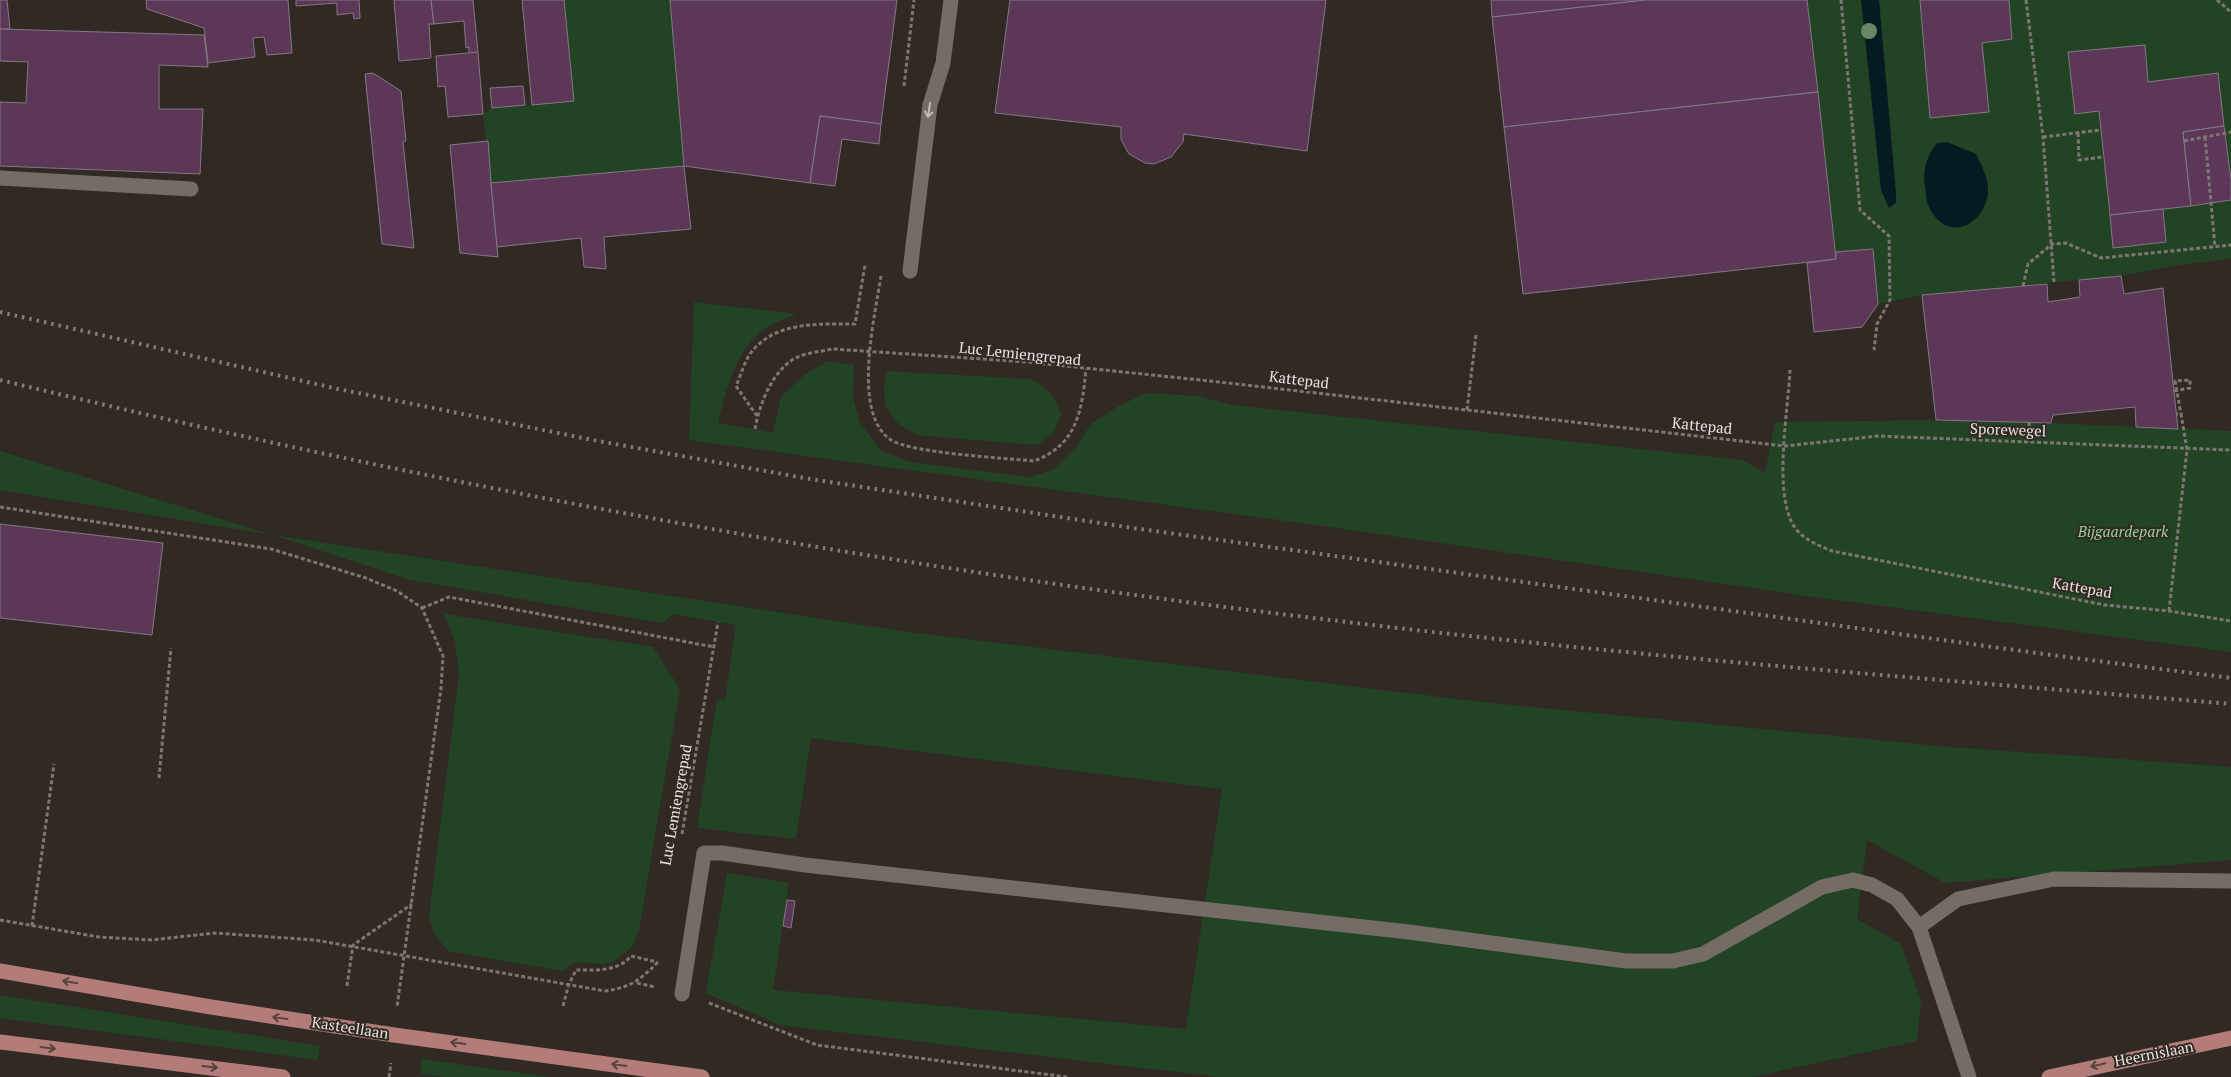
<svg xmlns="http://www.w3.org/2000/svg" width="2231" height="1077" viewBox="0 0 2231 1077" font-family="'PT Serif',serif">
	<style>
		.green { fill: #234424 }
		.water { fill: #061a21 }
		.building { fill: #5d3758; stroke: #827a81 }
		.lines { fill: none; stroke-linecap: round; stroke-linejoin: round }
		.path { stroke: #7e7672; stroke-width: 3; stroke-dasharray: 4 2.5; stroke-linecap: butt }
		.lane { stroke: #766c66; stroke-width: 15 }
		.primary { stroke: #b37c79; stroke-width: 15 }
		.rail { stroke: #847d79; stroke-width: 4; stroke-dasharray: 2.5 5; stroke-linecap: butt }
		.tree { fill: #6a8664 }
		.oneway { stroke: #c0b9b5 }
		.oneway2 { stroke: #58423e }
		.labels { text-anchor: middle; stroke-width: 4; stroke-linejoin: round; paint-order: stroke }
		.street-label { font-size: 15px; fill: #e8e2df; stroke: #312924 }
		.park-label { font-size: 15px; font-style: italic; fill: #98d398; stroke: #312924 }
	</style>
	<rect width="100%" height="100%" fill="#312924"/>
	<!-- green -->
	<g class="green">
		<path d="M564,0h106l14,166 -193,17 -8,-69 9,-6 82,-7z"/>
		<path d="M1807,0h113l11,118 58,-6 -7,-69 30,-4 -3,-39h222v183l-13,-110 -70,9 -3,-37 -77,8 7,61 24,-3 11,104 121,-15v59l-53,6 -57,11 -199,19 -44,9 -5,-54 -37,2z"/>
		<path d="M694,302l102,12c-8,4 -17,7 -25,11 -33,19 -45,63 -53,98l55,10 8,-36 22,-21 24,-15 27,4 -1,32 7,26 20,27 30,12 121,15 23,-8 22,-22 15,-23 26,-17 29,-14 52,3 34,9 510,55 23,13 10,-51 161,-2 115,3 180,8v221l-417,-55 -484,-70 -641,-87z"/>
		<path d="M887,371l141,8c19,7 26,16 33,35l-7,18 -17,13 -120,-10 -21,-13 -11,-17 -1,-19z"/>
		<path d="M0,451l273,84 628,96 580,71 469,45 281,20v93l-286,23 -78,-43 -10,79 44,25 20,57 -4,40 -165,36h-533l-439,-52 -74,-32 21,-120 62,10 -16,107 413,39 36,-240 -411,-51 -15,101 -99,-11 20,-129 8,1 11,-75 -63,-11 -10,9 -253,-43 -137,-45 -273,-45z"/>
		<path d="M444,614l209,33 27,42 -41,241 -7,17 -18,14 -9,3 -30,-2 -13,9 -114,-20 -13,-16 -6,-18 30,-244 -4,-31z"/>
		<path d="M0,995l320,51 -2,14 -318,-42z"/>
		<path d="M422,1059l128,18h-106l-24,-4z"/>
	</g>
	<!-- water -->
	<g class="water">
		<path d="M1861,0h18l17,193v10l-7,5 -8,-18z"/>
		<path d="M1947,142l29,12c6,12 13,25 12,40 -5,33 -41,48 -58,15 -4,-6 -4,-16 -5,-23 -3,-14 2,-32 12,-43z"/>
	</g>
	<!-- building -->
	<g class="building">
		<path d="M0,0h7l3,29h-10z"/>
		<path d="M146,0h142l4,53 -25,2 -3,-18 -11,1 2,19 -47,6 -4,-35 -57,-19z"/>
		<path d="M296,0h63l1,18 -6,1 -1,-6 -16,2v-12l-41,3z"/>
		<path d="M394,0h37l3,24h-5l2,34 -32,3z"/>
		<path d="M431,0h42l5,52 -9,1v-6l-3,1 -2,-27 -30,3z"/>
		<path d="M522,0h42l10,101 -42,4z"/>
		<path d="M670,0h227l-16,124 -61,-8 -10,67 -126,-17z"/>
		<path d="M1010,0h316l-19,151 -123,-17 -1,8 -12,15 -17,7 -9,-1 -16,-9 -4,-7 -4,-8v-12l-126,-14z"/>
		<path d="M1491,0h155l-154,17z"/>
		<path d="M1646,0h161l11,92 -314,35 -12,-110z"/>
		<path d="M1920,0h89l3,39 -30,4 7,69 -59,6z"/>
		<path d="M0,29l204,6 4,32 -49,-2v44h44l-3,65 -200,-8v-64l26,1 2,-41 -28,-1z"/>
		<path d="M2145,45l3,37 70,-9 6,53 -41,6 8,74 -81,9 -11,-104 -24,3 -7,-62z"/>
		<path d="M478,52l5,62 -35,3 -3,-31 -7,1 -2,-31z"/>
		<path d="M373,73l28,18 5,50 -3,1 11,106 -32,-4 -17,-170z"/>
		<path d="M523,86l2,19 -33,3 -2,-20z"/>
		<path d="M1818,92l18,167 -313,35 -19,-167z"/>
		<path d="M820,116l61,8 -2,20 -37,-5 -7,47 -25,-3z"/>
		<path d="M2224,126l7,54v20l-40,6 -8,-74z"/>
		<path d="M488,141l3,42 7,74 -38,-4 -10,-108z"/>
		<path d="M684,166l7,63 -87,8 2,32 -22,-2 -3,-29 -84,9 -6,-64z"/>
		<path d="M2163,209l3,33 -53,6 -3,-33z"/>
		<path d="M1873,249l5,55 -16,23 -48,5 -7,-69 29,-4v-7z"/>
		<path d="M2121,276l3,18 39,-6 15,141 -42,-2 -1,-20 -82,8 -2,8 -115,-3 -14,-125 125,-11 1,18 32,-5 -1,-17z"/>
		<path d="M0,524l163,19 -11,92 -152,-17z"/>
		<path d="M787,900l8,1 -4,27 -8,-2z"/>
	</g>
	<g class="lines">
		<!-- path -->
		<g class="path">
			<path d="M1841,0l19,210 29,26 1,64 -13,24 -3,26"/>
			<path d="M2026,0l17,137 11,145"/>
			<path d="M2217,0l14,12"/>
			<path d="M904,86l10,-86"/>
			<path d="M2078,133l1,27 24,-3"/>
			<path d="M2043,137l57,-7"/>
			<path d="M2205,137l10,110"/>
			<path d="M2184,141l47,-9"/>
			<path d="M881,276c-6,40 -30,138 10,164 20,13 113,18 143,21 43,-16 48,-50 52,-92"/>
			<path d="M2023,286l5,-22 24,-20 14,-1 35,15 130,-13"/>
			<path d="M1790,370c-2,42 -16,116 2,153 8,15 25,22 40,28l273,54 64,6 62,10"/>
			<path d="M2174,391l16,-3v-8l-15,1 6,33"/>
			<path d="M1467,410l9,-75"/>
			<path d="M757,416l-21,-30c5,-11 9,-27 17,-36 25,-29 67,-26 102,-26l10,-59"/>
			<path d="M2029,422l1,20"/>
			<path d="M755,429c4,-23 15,-51 33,-66 11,-10 31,-11 45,-14l194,13 183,19 575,65 93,-10 353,14"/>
			<path d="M0,507l271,42 95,29 31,13 25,17 21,48 -2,32 -44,319"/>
			<path d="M422,608l27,-11 265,50"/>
			<path d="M2169,611l18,-161 -6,-36h-4"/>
			<path d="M159,778l12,-130"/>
			<path d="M682,834l36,-212"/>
			<path d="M0,920l99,17 53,3 62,-7 101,7 290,51c26,-4 34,-10 53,-29"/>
			<path d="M32,926l22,-162"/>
			<path d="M637,983l18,4"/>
			<path d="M347,986l6,-41 59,-41"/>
			<path d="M709,1003l108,42 250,32"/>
			<path d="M563,1006l6,-22 7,-14c19,0 42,2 55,-14l26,6"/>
			<path d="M389,1077l2,-14"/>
		</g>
		<!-- lane -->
		<g class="lane">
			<path d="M0,178l191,11"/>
			<path d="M910,271l20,-166 13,-42 8,-63"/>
			<path d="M1919,927l39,-28 96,-20 177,2"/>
			<path d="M682,994l22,-141h18l83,12 604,67 217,29h47l30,-7 119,-67 31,-7 19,5 25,14 22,28 50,150"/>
		</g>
		<!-- primary -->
		<g class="primary">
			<path d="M0,971l211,36 183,28 308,42"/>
			<path d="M0,1042l283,35"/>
			<path d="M2049,1077l182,-39"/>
		</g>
		<!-- rail -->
		<g class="rail">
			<path d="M0,312l338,77 260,52 212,38 323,49 918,127 180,23"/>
			<path d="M0,380c441,107 888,188 1339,241 296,36 594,58 892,83"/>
		</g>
	</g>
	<!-- trees -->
	<circle class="tree" cx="1869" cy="31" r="8"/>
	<!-- one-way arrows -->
	<defs><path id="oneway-shaft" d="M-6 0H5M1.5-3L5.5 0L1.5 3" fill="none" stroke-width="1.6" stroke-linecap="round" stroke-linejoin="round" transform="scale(1.25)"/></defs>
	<use class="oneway" href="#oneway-shaft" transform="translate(929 110) rotate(99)"/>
	<g class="oneway2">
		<use href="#oneway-shaft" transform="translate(70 982) rotate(-170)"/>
		<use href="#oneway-shaft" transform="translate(280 1018) rotate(-172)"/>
		<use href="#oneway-shaft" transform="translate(458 1043) rotate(-172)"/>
		<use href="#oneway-shaft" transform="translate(48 1048) rotate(7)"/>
		<use href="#oneway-shaft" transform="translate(619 1065) rotate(-172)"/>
		<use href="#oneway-shaft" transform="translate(2098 1065) rotate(167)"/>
		<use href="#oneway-shaft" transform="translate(210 1067) rotate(7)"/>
	</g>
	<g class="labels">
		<!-- street labels -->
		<g class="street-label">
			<text transform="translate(1020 354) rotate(6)" y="5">Luc Lemiengrepad</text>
			<text transform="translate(1299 380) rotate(7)" y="5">Kattepad</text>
			<text transform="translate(1702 426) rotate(6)" y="5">Kattepad</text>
			<text transform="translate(2008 430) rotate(2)" y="5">Sporewegel</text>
			<text transform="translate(2082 588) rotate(10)" y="5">Kattepad</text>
			<text transform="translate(676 805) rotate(-80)" y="5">Luc Lemiengrepad</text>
			<text transform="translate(350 1028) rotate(9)" y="5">Kasteellaan</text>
			<text transform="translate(2154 1054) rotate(-11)" y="5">Heernislaan</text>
		</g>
		<!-- park labels -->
		<g class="park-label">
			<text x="2123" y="537">Bijgaardepark</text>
		</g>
	</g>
</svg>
